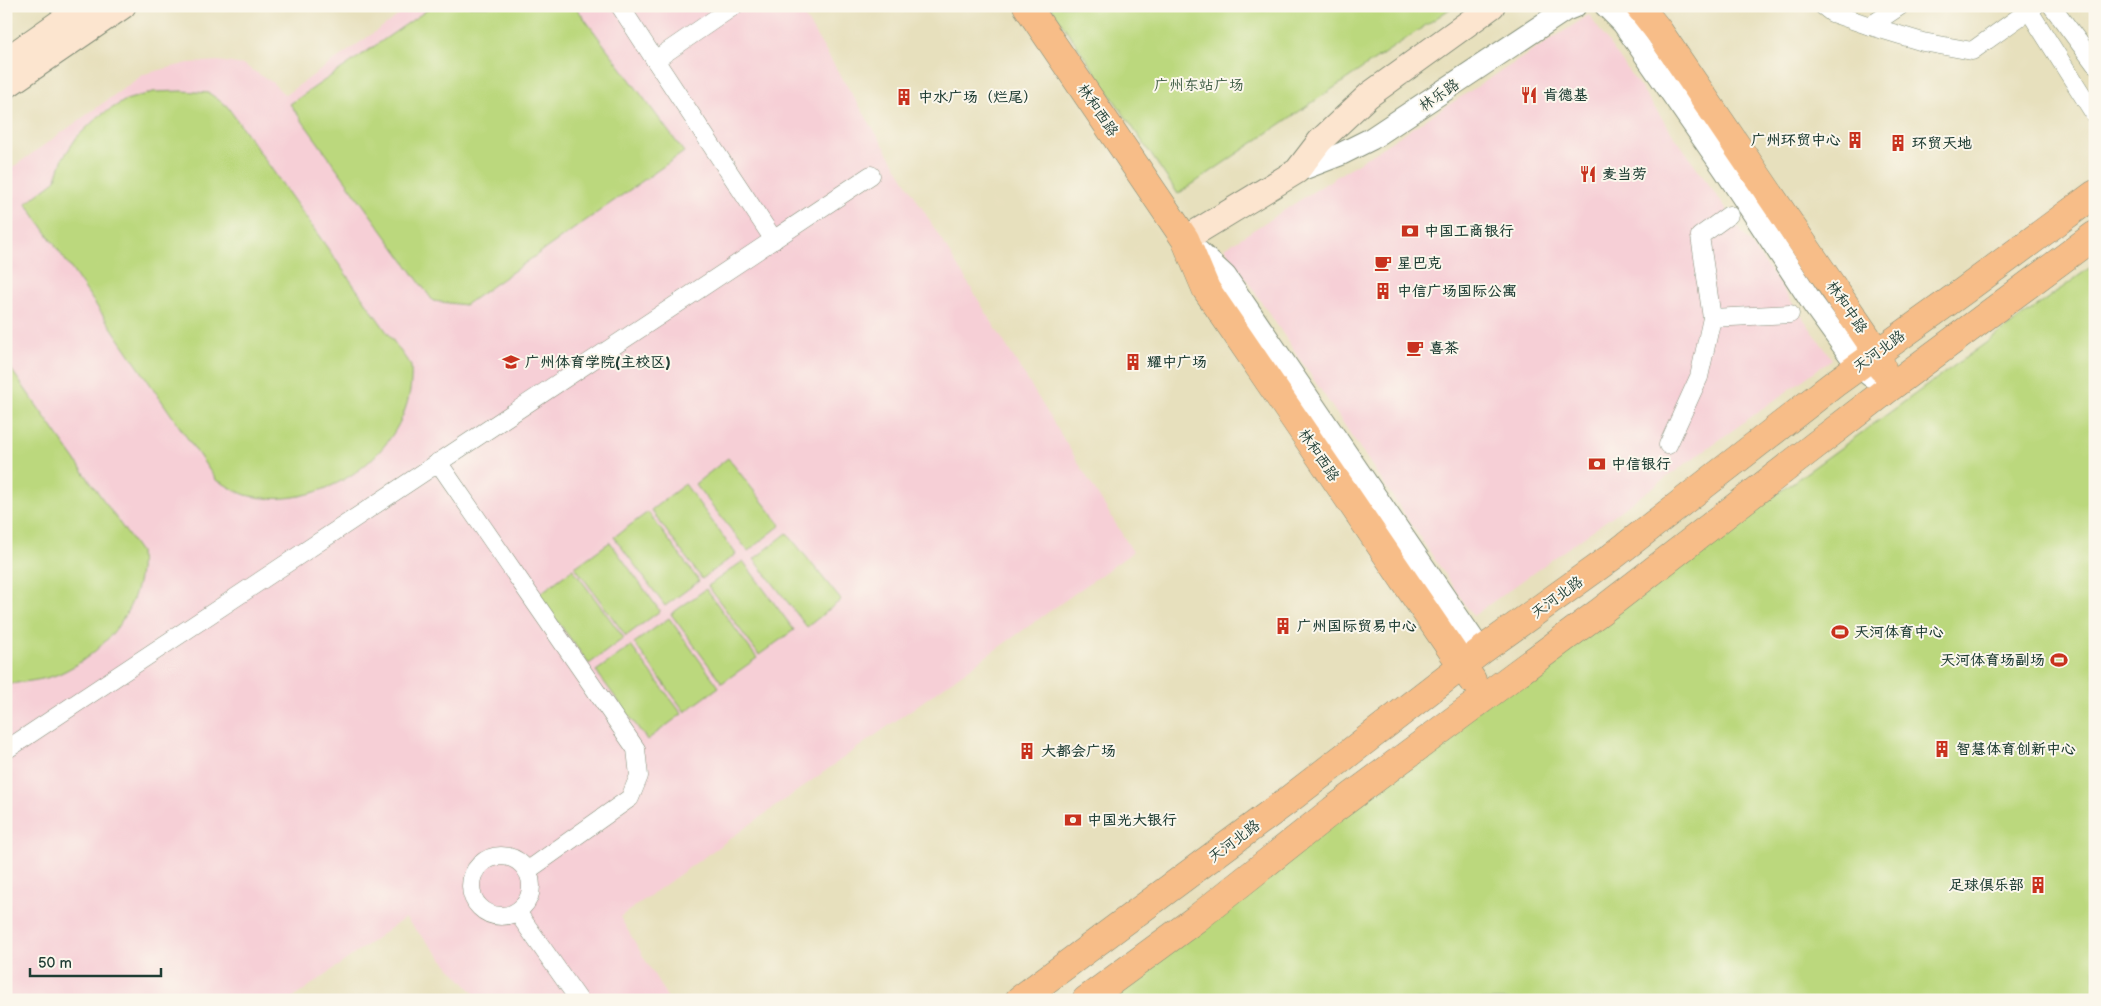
<svg xmlns="http://www.w3.org/2000/svg" width="2101" height="1006" viewBox="0 0 2101 1006" font-family="'Balsamiq Sans','LXGW WenKai TC',sans-serif">
	<style>
		.built { fill: #f6cfd6 }
		.green { fill: #bbd87d; stroke: #6d8a58 }
		.lines { fill: none; stroke-linecap: round; stroke-linejoin: round }
		.minor-casing { stroke: #838e78; stroke-width: 19 }
		.tertiary-casing { stroke: #838e78; stroke-width: 24 }
		.secondary-casing { stroke: #838e78; stroke-width: 27 }
		.primary-casing { stroke: #838e78; stroke-width: 29 }
		.minor { stroke: #fff; stroke-width: 18 }
		.tertiary { stroke: #fff; stroke-width: 22 }
		.secondary { stroke: #fce5cf; stroke-width: 25 }
		.primary { stroke: #f7bd88; stroke-width: 28 }
		.labels { text-anchor: middle; stroke-width: 4; stroke-linejoin: round; paint-order: stroke }
		.park-label { font-size: 15px; fill: #3e5c43; stroke: #fbf7ec }
		.street-label { font-size: 15px; fill: #1f3d34; stroke: #fbf7ec }
		.poi-label { font-size: 15px; font-weight: bold; fill: #1f3d34; stroke: #fbf7ec; text-anchor: start }
	</style>
	<rect width="100%" height="100%" fill="#fbf7ec"/>
	<filter id="ink" filterUnits="userSpaceOnUse"><feTurbulence type="fractalNoise" baseFrequency=".02" numOctaves="2"/><feDisplacementMap in="SourceGraphic" scale="10" xChannelSelector="R" yChannelSelector="G"/><feConvolveMatrix kernelMatrix="1 2 1 2 8 2 1 2 1" color-interpolation-filters="sRGB"/></filter>
	<filter id="wash" filterUnits="userSpaceOnUse"><feTurbulence type="fractalNoise" baseFrequency=".0096" numOctaves="4" result="noise"/><feDisplacementMap in="SourceGraphic" scale="20" xChannelSelector="R" yChannelSelector="G"/><feGaussianBlur stdDeviation="1.12" result="paint"/><feColorMatrix in="noise" values="0 0 0 0 0 0 0 0 0 0 0 0 0 0 0 0 0 1.4 0 .05"/><feComposite in="paint" operator="in"/></filter>
	<g filter="url(#wash)">
		<rect width="100%" height="100%" fill="#e7e0bd"/>
		<!-- built -->
		<g class="built">
			<path d="M412,6h386l335,546 -513,365 49,83h-189l-75,-82 -115,82h-284v-828l138,-98 44,-11 30,-2 26,4 28,17 13,13z"/>
			<path d="M1589,15l243,344 -359,257 -248,-368z"/>
		</g>
		<!-- green -->
		<g class="green">
			<path d="M433,6h142l109,146 -219,153 -32,-4 -143,-197z"/>
			<path d="M1050,6h404l-276,188z"/>
			<path d="M182,91l27,2 18,13 184,260c6,82 -84,146 -161,130 -11,-2 -23,-11 -34,-16l-190,-277 29,-22 8,-23 14,-21 22,-21 27,-16 27,-8z"/>
			<path d="M2095,264v736h-1018z"/>
			<path d="M6,362l134,190c5,50 -31,97 -75,119 -16,9 -37,10 -55,13h-4z"/>
			<path d="M728,458l53,67 -33,26 -53,-67z"/>
			<path d="M685,484l51,70 -34,25 -51,-69z"/>
			<path d="M648,512l51,69 -34,25 -51,-69z"/>
			<path d="M787,533l54,67 -34,27 -53,-68z"/>
			<path d="M610,542l50,69 -34,25 -51,-69z"/>
			<path d="M743,561l51,69 -35,25 -51,-69z"/>
			<path d="M573,569l51,69 -35,26 -51,-69z"/>
			<path d="M706,589l51,69 -35,25 -51,-69z"/>
			<path d="M669,618l50,69 -34,25 -51,-69z"/>
			<path d="M631,646l51,68 -35,26 -51,-69z"/>
		</g>
	</g>
	<g filter="url(#ink)">
		<g class="lines">
			<!-- minor casing -->
			<g class="minor-casing">
				<g id="minor">
					<path d="M620,6l35,54"/>
					<path d="M734,6l-79,54 119,180"/>
					<path d="M1823,6l9,7 38,13 30,-20"/>
					<path d="M2026,6l69,109"/>
					<path d="M2052,6l43,58"/>
					<path d="M1870,26l53,16 49,9 63,-45"/>
					<path d="M1712,318l-12,-82 29,-21"/>
					<path d="M1668,445l31,-68 13,-59 78,-4"/>
					<path d="M438,462l198,287 3,27 -9,22 -103,73"/>
					<path d="M6,750l865,-575"/>
					<circle cx="501" cy="886" r="30"/>
					<path d="M517,912l62,88"/>
				</g>
			</g>
			<!-- tertiary casing -->
			<g class="tertiary-casing">
				<g id="tertiary">
					<path d="M1606,6l17,17 102,147 88,134 45,62 13,10"/>
					<path d="M1297,171l44,-17 30,-15 194,-129 10,-4"/>
					<path d="M1186,240l39,36 256,375"/>
				</g>
			</g>
			<!-- secondary casing -->
			<g class="secondary-casing">
				<g id="secondary">
					<path d="M6,60l77,-54"/>
					<path d="M6,86l117,-80"/>
					<path d="M1185,239l112,-68 23,-30 49,-46 123,-89"/>
				</g>
			</g>
			<!-- primary casing -->
			<g class="primary-casing">
				<g id="primary">
					<path d="M1027,6l158,233 21,50 266,391"/>
					<path d="M1639,6l19,24 219,322 5,16"/>
					<path d="M1019,1000l268,-199 194,-150 132,-95 221,-172 131,-94 130,-96"/>
					<path d="M1086,1000l110,-81 137,-109 268,-199 287,-222 207,-154"/>
				</g>
			</g>
			<!-- minor -->
			<use href="#minor" class="minor"/>
			<!-- tertiary -->
			<use href="#tertiary" class="tertiary"/>
			<!-- secondary -->
			<use href="#secondary" class="secondary"/>
			<!-- primary -->
			<use href="#primary" class="primary"/>
		</g>
	</g>
	<!-- icons -->
	<defs>
		<g id="restaurant-bare" transform="scale(1.35)"><path d="M-5-6h1v4h1v-4h1v4h1v-4h1v5L-1.5 .5V6h-2V.5L-5-1ZM5-6V6H3V1.5H1.5Q1.5-4 5-6Z" fill="#c8321e" stroke="#fbf7ec" stroke-width="2.5" paint-order="stroke"/></g>
		<g id="building-bare" transform="scale(1.35)"><path d="M-4-6H4V6H1V3H-1V6H-4ZM-2.5-4.3h1.7v1.8h-1.7ZM.8-4.3h1.7v1.8H.8ZM-2.5-1h1.7V.8h-1.7ZM.8-1h1.7V.8H.8Z" fill="#c8321e" stroke="#fbf7ec" stroke-width="2.5" paint-order="stroke"/></g>
		<g id="bank-bare" transform="scale(1.35)"><path d="M-6-4H6V4H-6ZM0-2.3a2.3 2.3 0 1 0 0 4.6a2.3 2.3 0 1 0 0-4.6Z" fill="#c8321e" stroke="#fbf7ec" stroke-width="2.5" paint-order="stroke"/></g>
		<g id="cafe-bare" transform="scale(1.35)"><path d="M-5.5-4.5H6V0H3Q3 3.5 0 3.5H-2.5Q-5.5 3.5-5.5 0ZM3-3.2v2h1.7v-2ZM-6 4.5H4V6H-6Z" fill="#c8321e" stroke="#fbf7ec" stroke-width="2.5" paint-order="stroke"/></g>
		<g id="university-bare" transform="scale(1.35)"><path d="M0-5L7-2L0 1L-7-2ZM-4 1L0 2.5L4 1V4Q0 6-4 4Z" fill="#c8321e" stroke="#fbf7ec" stroke-width="2.5" paint-order="stroke"/></g>
		<g id="stadium-bare" transform="scale(1.35)"><path d="M0-5a6.5 5 0 1 0 0 10a6.5 5 0 1 0 0-10ZM-3.5-1.8h7v3.6h-7Z" fill="#c8321e" stroke="#fbf7ec" stroke-width="2.5" paint-order="stroke"/></g>
	</defs>
	<g fill-rule="evenodd">
		<use href="#restaurant-bare" x="1529" y="95"/>
		<use href="#building-bare" x="904" y="97"/>
		<use href="#building-bare" x="1855" y="140"/>
		<use href="#building-bare" x="1898" y="143"/>
		<use href="#restaurant-bare" x="1588" y="174"/>
		<use href="#bank-bare" x="1410" y="231"/>
		<use href="#cafe-bare" x="1383" y="263"/>
		<use href="#building-bare" x="1383" y="291"/>
		<use href="#cafe-bare" x="1415" y="348"/>
		<use href="#university-bare" x="511" y="362"/>
		<use href="#building-bare" x="1133" y="362"/>
		<use href="#bank-bare" x="1597" y="464"/>
		<use href="#building-bare" x="1283" y="626"/>
		<use href="#stadium-bare" x="1840" y="632"/>
		<use href="#stadium-bare" x="2059" y="660"/>
		<use href="#building-bare" x="1942" y="749"/>
		<use href="#building-bare" x="1027" y="751"/>
		<use href="#bank-bare" x="1073" y="820"/>
		<use href="#building-bare" x="2038" y="885"/>
	</g>
	<g class="labels">
		<!-- park labels -->
		<g class="park-label">
			<text x="1199" y="90">广州东站广场</text>
		</g>
		<!-- street labels -->
		<g class="street-label">
			<text transform="translate(1439 95) rotate(-34)" y="5">林乐路</text>
			<text transform="translate(1098 110) rotate(56)" y="5">林和西路</text>
			<text transform="translate(1847 307) rotate(56)" y="5">林和中路</text>
			<text transform="translate(1879 351) rotate(-36)" y="5">天河北路</text>
			<text transform="translate(1319 455) rotate(56)" y="5">林和西路</text>
			<text transform="translate(1557 597) rotate(-36)" y="5">天河北路</text>
			<text transform="translate(1234 841) rotate(-37)" y="5">天河北路</text>
		</g>
		<!-- poi labels -->
		<g class="poi-label">
			<text x="1543" y="100">肯德基</text>
			<text x="918" y="102">中水广场（烂尾）</text>
			<text x="1841" y="145" text-anchor="end">广州环贸中心</text>
			<text x="1912" y="148">环贸天地</text>
			<text x="1602" y="179">麦当劳</text>
			<text x="1424" y="236">中国工商银行</text>
			<text x="1397" y="268">星巴克</text>
			<text x="1397" y="296">中信广场国际公寓</text>
			<text x="1429" y="353">喜茶</text>
			<text x="525" y="367">广州体育学院(主校区)</text>
			<text x="1147" y="367">耀中广场</text>
			<text x="1611" y="469">中信银行</text>
			<text x="1297" y="631">广州国际贸易中心</text>
			<text x="1854" y="637">天河体育中心</text>
			<text x="2045" y="665" text-anchor="end">天河体育场副场</text>
			<text x="1956" y="754">智慧体育创新中心</text>
			<text x="1041" y="756">大都会广场</text>
			<text x="1087" y="825">中国光大银行</text>
			<text x="2024" y="890" text-anchor="end">足球俱乐部</text>
		</g>
	</g>
	<!-- margin -->
	<rect width="2101" height="1006" fill="none" stroke="#fbf7ec" stroke-width="25"/>
	<!-- scale -->
	<path d="M30 968v8h131v-8" fill="none" stroke="#1f3d34" stroke-width="2.5"/>
	<text x="38" y="968" font-size="15" fill="#1f3d34" stroke="#fbf7ec" stroke-width="4" paint-order="stroke">50 m</text>
</svg>
